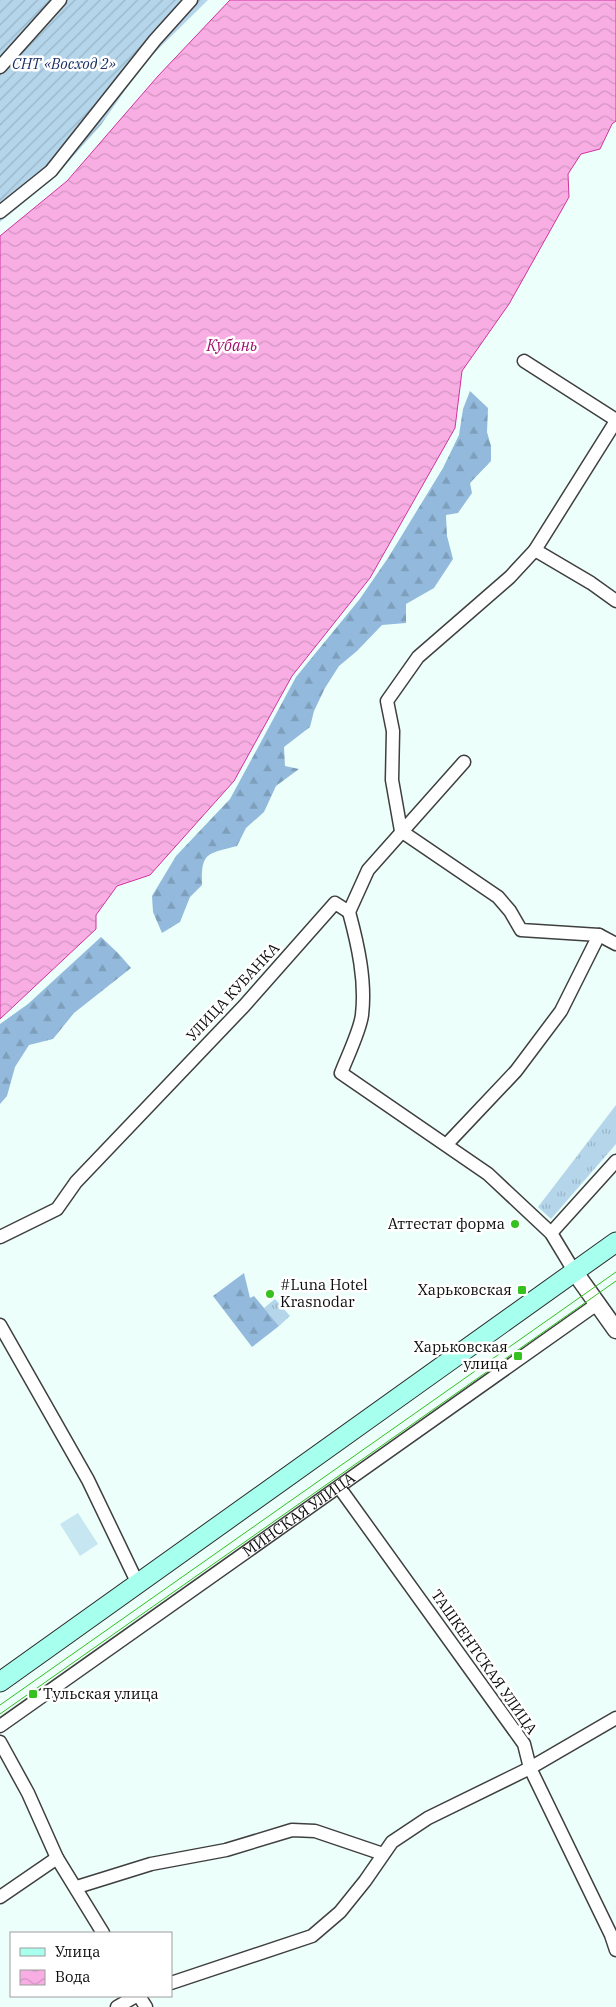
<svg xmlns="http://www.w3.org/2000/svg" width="616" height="2007" viewBox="0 0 616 2007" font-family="'IBM Plex Serif',serif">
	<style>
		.grass { fill: url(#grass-tufts) }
		.forest { fill: url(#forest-firs) }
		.garden { fill: url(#garden-furrows) }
		.pitch { fill: #c6e6f1 }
		.water { fill: url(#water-waves); stroke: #d233a0 }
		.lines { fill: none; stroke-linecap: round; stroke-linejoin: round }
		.minor-casing { stroke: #3f3f3f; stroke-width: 15 }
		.tertiary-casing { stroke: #3f3f3f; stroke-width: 19 }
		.secondary-casing { stroke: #2e2e2e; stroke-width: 21 }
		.minor { stroke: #fff; stroke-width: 12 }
		.tertiary { stroke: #fff; stroke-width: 16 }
		.secondary { stroke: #a7ffee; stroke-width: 19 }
		.tram { stroke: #35c120; stroke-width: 1 }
		.poi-dot { fill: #35c120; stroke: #fff; stroke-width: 2 }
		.labels { text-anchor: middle; stroke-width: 5; stroke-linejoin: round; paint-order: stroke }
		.park-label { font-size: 15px; font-style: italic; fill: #1b3166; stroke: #fff }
		.street-label { font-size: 15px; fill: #0c0c0c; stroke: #fff }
		.poi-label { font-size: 15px; fill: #0c0c0c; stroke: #fff; text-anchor: end }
		.water-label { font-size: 16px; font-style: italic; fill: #a2126f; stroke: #fff }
	</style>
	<defs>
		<pattern id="grass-tufts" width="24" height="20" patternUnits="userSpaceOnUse" patternTransform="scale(1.25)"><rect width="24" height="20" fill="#b4d5ea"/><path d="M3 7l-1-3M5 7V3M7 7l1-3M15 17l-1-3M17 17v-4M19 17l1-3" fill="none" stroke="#9ab6c8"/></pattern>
		<pattern id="forest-firs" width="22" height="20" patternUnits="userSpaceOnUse" patternTransform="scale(1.25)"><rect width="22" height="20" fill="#93badc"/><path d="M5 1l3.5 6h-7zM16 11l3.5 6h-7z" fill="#7e9fbc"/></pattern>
		<pattern id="garden-furrows" width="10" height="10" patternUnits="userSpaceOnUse" patternTransform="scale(1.25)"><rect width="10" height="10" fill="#b4d5ea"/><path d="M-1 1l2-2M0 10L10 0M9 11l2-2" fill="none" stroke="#9ab6c8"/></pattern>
		<pattern id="water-waves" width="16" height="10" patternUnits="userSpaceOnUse" patternTransform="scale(1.25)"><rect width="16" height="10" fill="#f8aee3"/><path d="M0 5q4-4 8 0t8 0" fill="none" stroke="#d394c2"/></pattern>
	</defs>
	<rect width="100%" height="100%" fill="#ecfffa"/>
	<!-- grass -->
	<g class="grass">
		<path d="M616,1105v39l-65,75 -13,-12z"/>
		<path d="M275,1299l15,17 -11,10 -15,-18z"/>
	</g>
	<!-- forest -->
	<g class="forest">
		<path d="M470,391l18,17 -1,24 4,14v15l-21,22 2,10 -14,20 -12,2 1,21 6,23 -19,29 -28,16v19l-24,2 -25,26 -18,15 -14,22 -11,23 -4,16 -26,20 1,19 14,3 -23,17 -12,26 -18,16 -9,18c-30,8 -36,6 -35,39l-12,12 -10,25 -18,11 -9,-21 -1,-16 24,-40 54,-57 66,-122 63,-77 29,-42 55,-90 16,-33 4,-26z"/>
		<path d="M101,937l18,17 12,14 -57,45 -21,26 -24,6 -14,22 -8,29 -7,8v-80l28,-20z"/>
		<path d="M244,1273l6,25 4,-2 25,30 -27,21 -39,-51z"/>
	</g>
	<!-- garden -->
	<path class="garden" d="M0,0h208l-64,63 -43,62 -48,54 -53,43z"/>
	<!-- pitch -->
	<path class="pitch" d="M78,1513l20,31 -18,12 -20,-32z"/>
	<!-- water -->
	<path class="water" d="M230,0h386v121l-4,3 -12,25 -19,5 -13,20 1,23 -60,107 -47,67 -7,57 -85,150 -78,98 -58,105 -84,94 -33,11 -21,29v14l-96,90v-783l67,-55 91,-105z"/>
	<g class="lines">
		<!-- minor casing -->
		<g class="minor-casing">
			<g id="minor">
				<path d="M0,67l60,-67"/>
				<path d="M0,212l51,-41 104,-131 36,-40"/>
				<path d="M524,361l92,59"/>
				<path d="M616,421l-81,129 -25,27 -92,80 -31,44 6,30 -1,49 9,51 97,66 12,14 11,19 78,5 17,9"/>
				<path d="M535,550l56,33 25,18"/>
				<path d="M349,912c9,33 17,69 13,103 -2,16 -15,42 -21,58l147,101 63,59 23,38"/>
				<path d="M447,1144l69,-73 45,-60 38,-76"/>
				<path d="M551,1233l65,-72"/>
				<path d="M0,1237l57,-28 19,-27 168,-176 91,-103 14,9 19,-42 96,-108"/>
				<path d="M0,1325l88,155 50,104"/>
				<path d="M339,1487l185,257 6,24 81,167 5,15"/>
				<path id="s1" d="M0,1726l597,-422"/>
				<path d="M0,1742l28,51 29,65 46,75"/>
				<path d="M77,1887l74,-23 75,-14 66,-20 23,1 68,23"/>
				<path d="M0,1897l57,-39"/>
				<path d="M171,1983l141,-47 28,-24 25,-31 27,-39 36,-24 102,-50 86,-50"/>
				<path d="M139,1996l7,11"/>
				<path d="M117,2007l19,-11"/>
			</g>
		</g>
		<!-- tertiary casing -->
		<g class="tertiary-casing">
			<path id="tertiary" d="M574,1271l42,59"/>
		</g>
		<!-- secondary casing -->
		<g class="secondary-casing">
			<path id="secondary" d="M0,1682l616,-440"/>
		</g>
		<!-- minor -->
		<use href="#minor" class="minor"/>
		<!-- tertiary -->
		<use href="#tertiary" class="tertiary"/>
		<!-- secondary -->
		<use href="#secondary" class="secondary"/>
		<!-- tram -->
		<g class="tram">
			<path d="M0,1705l616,-433"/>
			<path d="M0,1714l616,-433"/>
		</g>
	</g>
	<!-- markers -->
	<g class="poi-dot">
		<circle cx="515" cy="1224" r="5"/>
		<rect x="517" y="1285" width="10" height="10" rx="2.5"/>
		<circle cx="270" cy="1294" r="5"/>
		<rect x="513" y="1351" width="10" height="10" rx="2.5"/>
		<rect x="28" y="1689" width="10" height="10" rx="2.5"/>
	</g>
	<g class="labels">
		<!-- park labels -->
		<g class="park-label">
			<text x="64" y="69">СНТ «Восход 2»</text>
		</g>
		<!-- street labels -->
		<g class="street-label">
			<text transform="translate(233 992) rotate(-47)" y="5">УЛИЦА КУБАНКА</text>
			<text dy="5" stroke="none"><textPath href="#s1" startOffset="366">МИНСКАЯ УЛИЦА</textPath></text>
			<text transform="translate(484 1662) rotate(55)" y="5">ТАШКЕНТСКАЯ УЛИЦА</text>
		</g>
		<!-- poi labels -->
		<g class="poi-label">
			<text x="505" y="1229">Аттестат форма</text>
			<text x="280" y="1290" text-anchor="start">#Luna Hotel<tspan x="280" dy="17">Krasnodar</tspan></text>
			<text x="512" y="1295">Харьковская</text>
			<text x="508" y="1352">Харьковская<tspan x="508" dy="17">улица</tspan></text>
			<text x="43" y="1699" text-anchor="start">Тульская улица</text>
		</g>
		<!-- water labels -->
		<g class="water-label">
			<text x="232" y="351">Кубань</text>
		</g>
	</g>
	<!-- legend -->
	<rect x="10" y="1932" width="162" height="65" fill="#ffffff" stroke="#9e9e9e"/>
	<rect x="20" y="1948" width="25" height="8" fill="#a7ffee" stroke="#9e9e9e"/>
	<text x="55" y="1957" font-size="15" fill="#0c0c0c">Улица</text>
	<rect x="20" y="1970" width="25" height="15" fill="url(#water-waves)" stroke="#9e9e9e"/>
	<text x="55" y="1982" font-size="15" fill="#0c0c0c">Вода</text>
</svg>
